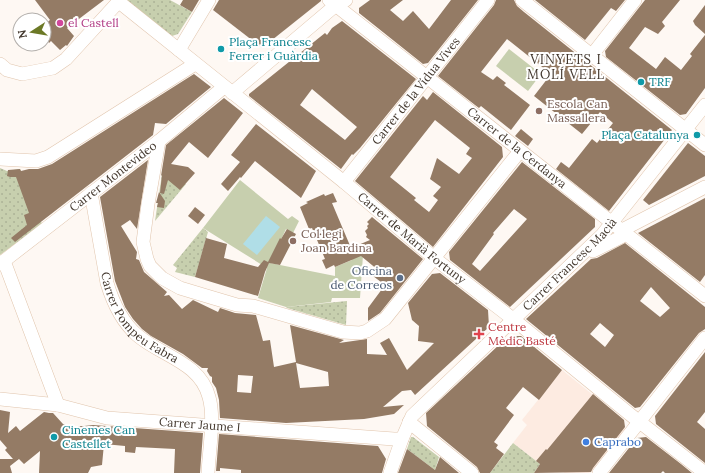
<svg xmlns="http://www.w3.org/2000/svg" width="705" height="473" viewBox="0 0 705 473" font-family="Lora,serif">
	<style>
		.commercial { fill: #fdebe1 }
		.grass { fill: url(#grass-dots) }
		.pitch { fill: #c7cfae }
		.water { fill: #b0dee7 }
		.building { fill: #947b65; fill-rule: evenodd }
		.lines { fill: none; stroke-linecap: round; stroke-linejoin: round }
		.minor-casing { stroke: #e1c5ad; stroke-width: 14 }
		.minor { stroke: #fff; stroke-width: 13 }
		.hotel-dot { fill: #d1479c; stroke: #fff; stroke-width: 1.5 }
		.culture-dot { fill: #0f9aa8; stroke: #fff; stroke-width: 1.5 }
		.education-dot { fill: #8d6e63; stroke: #fff; stroke-width: 1.5 }
		.service-dot { fill: #5c6f8a; stroke: #fff; stroke-width: 1.5 }
		.health-dot { fill: #e0444e; stroke: #fff; stroke-width: 1.5 }
		.shop-dot { fill: #3f7fe0; stroke: #fff; stroke-width: 1.5 }
		.labels { text-anchor: middle; stroke-width: 4; stroke-linejoin: round; paint-order: stroke }
		.hotel-label { font-size: 12px; fill: #b23c85; stroke: #fff; text-anchor: start }
		.culture-label { font-size: 12px; fill: #0d838f; stroke: #fff; text-anchor: start }
		.street-label { font-size: 12px; fill: #42372d; stroke: #fff }
		.education-label { font-size: 12px; fill: #785e54; stroke: #fff; text-anchor: start }
		.service-label { font-size: 12px; fill: #4e5e75; stroke: #fff; text-anchor: end }
		.health-label { font-size: 12px; fill: #be3a42; stroke: #fff; text-anchor: start }
		.shop-label { font-size: 12px; fill: #366cbe; stroke: #fff; text-anchor: start }
		.neighbourhood-label { font-size: 13px; letter-spacing: 1px; fill: #42372d; stroke: #fff }
	</style>
	<defs>
		<pattern id="grass-dots" width="8" height="8" patternUnits="userSpaceOnUse"><rect width="8" height="8" fill="#c7cfae"/><path d="M2 2h.1M6 6h.1" fill="none" stroke="#acb296" stroke-width="1.8" stroke-linecap="round"/></pattern>
	</defs>
	<rect width="100%" height="100%" fill="#fef8f3"/>
	<!-- commercial -->
	<path class="commercial" d="M562,370l62,50 1,9 -35,44h-25l-19,-15 -6,6 -27,-21 14,-18 -5,-5z"/>
	<!-- grass -->
	<g class="grass">
		<path d="M127,0h43l22,12 -14,22 -9,3 -41,-33z"/>
		<path d="M0,168l7,3 13,-2 22,55 -42,31z"/>
		<path d="M162,174l24,10 -31,37z"/>
		<path d="M203,228l5,4 -13,45 -20,-5 2,-4 -4,-3z"/>
		<path d="M347,301l-1,24 -59,-17 -1,-1z"/>
		<path d="M411,437h2l26,20 -4,13 -28,-21z"/>
		<path d="M513,443l27,21 -6,9h-44z"/>
	</g>
	<!-- pitch -->
	<g class="pitch">
		<path d="M509,49l32,25 -13,17 -32,-25z"/>
		<path d="M240,180l48,39 4,-3 7,5 -6,12 -7,-4 -16,34 65,13v-9l17,-7 -1,-2 12,-3 -3,43h-28l-1,4 -45,5 -28,-9 9,-30 -64,-40z"/>
	</g>
	<!-- water -->
	<path class="water" d="M266,216l14,11 -23,28 -14,-11z"/>
	<!-- building -->
	<g class="building">
		<path d="M35,0h69l-37,28 7,8 -7,10 -1,-1 -6,5 -9,-9 -2,2 -5,-8v-2l4,-3 -4,-5 6,-5z"/>
		<path d="M183,0h16l-7,12 -12,-7z"/>
		<path d="M219,0h102v1l-59,47 -49,-38z"/>
		<path d="M370,0h33l-13,10 13,11 10,-10 16,18 22,-29h27l-50,63 -5,1 -64,-51v-5z"/>
		<path d="M496,0h18l3,6 7,6 148,118 -63,81 -53,-42 5,-7 8,6 23,-29 5,4 16,-20 -13,-11 -18,22 -48,-38 17,-22 -44,-35 -26,33 12,8 4,-4 9,7 -2,2 26,20 -19,25 -30,-24 -2,2 -4,-3 -37,-29 56,-71z"/>
		<path d="M535,0h90l-9,11 -5,-3 -26,32z"/>
		<path d="M645,0h35l-18,22 3,4 -7,8 -13,-7 -16,21 27,21 9,-12 16,13 11,-14 -2,-2 15,-19v53l-19,26 -6,1 -74,-58 -1,-6z"/>
		<path d="M705,5v29l-10,-9 -2,-4z"/>
		<path d="M342,21l74,58 -56,69 -7,7 -1,-1 -11,15 -92,-73v-2l76,-61 2,2 5,-7zM312,89l45,38 -12,13 -45,-35z"/>
		<path d="M194,74l17,13 -45,37 -11,-1 -2,12 -138,107 -4,-4 16,-13 -3,-10 5,-2 -13,-36h-6l-3,-1 1,-6 12,-1 1,2 8,-2h9l14,-5z"/>
		<path d="M433,92l69,55 1,10 -70,90 -78,-66 68,-85 4,4zM435,120l35,28 -4,6 6,4 -13,16 -22,-16 -7,21 11,8 -8,9 5,4 -9,12 -15,-12 2,-2 -26,-21z"/>
		<path d="M224,98l19,15 -35,45 -19,-16 -18,22 17,3 7,6 -15,17 -12,-10 -4,14 -4,-1 2,-18 -1,1 5,-31z"/>
		<path d="M256,124l60,47 -15,27 -46,-37 -14,17 -1,-1 -12,14 -7,-7 19,-22 -9,-7z"/>
		<path d="M521,129l12,10 -5,7 -13,-10z"/>
		<path d="M688,143l17,13v20l-56,29 -6,-5z"/>
		<path d="M148,160l-11,69 -7,-9 -9,6 16,26 -1,7 3,1 5,12 23,20 -3,4 5,-1 13,14 11,-9 25,12 2,-4 15,5 21,2 7,26 7,-1 4,27 22,-5 -6,-37 54,15 -5,3 28,-4v15l20,1 -7,-12 9,-5 18,32 27,-27 -16,-2 1,-15 -7,-6 -4,-17 24,-29 8,-1 48,37 1,17 -74,68 -4,-5 -9,1 -19,16 21,-2 -10,9 -30,5 -78,4 -66,-5 -1,-18 -3,-12 -4,-6v-5l-2,-1 -3,-5 1,-3h-6l-19,-14 -32,-18 -9,-7 -9,-10 -8,-12 -10,-26 -15,-84zM296,363l32,9 1,14 -29,2zM238,375l15,1 -2,17 -14,-1z"/>
		<path d="M522,162l73,57v8l-85,80 -60,-47 -1,-8zM514,209l13,10 -47,52 -8,-7 22,-30 -1,-1z"/>
		<path d="M159,192l6,9 -1,7 -7,-1 1,-4h-2z"/>
		<path d="M333,193l4,9 -5,1 19,45 19,-8 -4,-3 1,-2 -2,-4 3,-3 -1,-2 2,-2 -2,-2 5,-5 51,42 -43,54 -12,8v-13l17,-23 -12,-9 5,-6 -17,-14 -26,11 -1,-2 -8,4 -4,-9 3,-1 -13,-31 -3,1 -9,-22 8,-4 -2,-1 18,-8 1,2z"/>
		<path d="M705,198v77l-5,7 -62,-49z"/>
		<path d="M195,207l10,8 -7,9 -10,-8z"/>
		<path d="M287,229l9,5 -16,31 -11,-2 -4,9 -7,24 -63,-19 11,-39 21,6 -3,14 34,9 6,-7 4,2 12,-24 1,1z"/>
		<path d="M625,243l80,64v22l-6,4 -59,74 -5,1 -109,-89 65,-60 6,-1zM651,287l19,21 -10,9 -20,-16zM600,323l14,12 -9,12 -15,-13z"/>
		<path d="M510,336h11l41,34 -23,30 -16,-13 -17,21 8,7 -20,27 4,3 -2,3 8,6 -14,19h-10l-3,-6 -50,-41 -1,-13 75,-70 5,-5h5z"/>
		<path d="M705,352v60l-8,10 8,7v34l-49,-39 -1,-8z"/>
		<path d="M593,394l31,26 1,7 -32,41 -2,4 -57,1 6,-9 -4,-3 10,-12 1,1z"/>
		<path d="M0,410l10,2 -2,21 8,-7 4,5 24,-19 5,1h4l10,11 5,2h16l9,-1 110,8 -3,40h-26l1,-24 -39,-2 -1,6 -10,-1v-6l-21,-2 -2,21 -11,2 -3,6h-49l1,-22 -16,13 -5,-5 -9,7 2,7h-12v-14h13l-8,-9 2,-2 -7,-8z"/>
		<path d="M219,434l159,12 8,13 -4,14h-141v-3l-21,-2v3h-4z"/>
		<path d="M646,437l35,27 11,9h-27l-2,-2 -2,2h-52l28,-35z"/>
		<path d="M407,449l28,21 5,-13 19,16h-61z"/>
	</g>
	<g class="lines">
		<!-- minor casing -->
		<g class="minor-casing">
			<g id="minor">
				<path id="s1" d="M329,0l376,296"/>
				<path d="M522,0l183,145"/>
				<path id="s2" d="M119,2l225,180 90,76 79,61 119,97 73,57"/>
				<path d="M179,50l30,-50"/>
				<path d="M592,55l43,-55"/>
				<path d="M0,64l7,6 15,4 31,-6 13,-9 54,-59"/>
				<path d="M232,93l104,-88 10,-5"/>
				<path d="M159,141l-11,63 -5,38 4,17 3,7 12,12 18,10 30,9 27,8 16,1 90,26 17,1 7,-2 18,-12 135,-168"/>
				<path d="M0,159l36,2 12,-4 147,-93"/>
				<path id="s3" d="M344,182l144,-182"/>
				<path id="s4" d="M91,193l16,90c6,20 14,38 30,52 24,21 63,27 72,62 6,20 0,54 -1,76"/>
				<path d="M593,251l28,-14 5,-9 79,-41"/>
				<path d="M4,261l54,144"/>
				<path id="s5" d="M0,264l159,-123 65,-54"/>
				<path id="s6" d="M0,399l58,6 49,13 287,21h8"/>
				<path d="M409,422l63,51"/>
				<path id="s7" d="M390,473l12,-34 10,-23 190,-181 103,-130"/>
				<path d="M599,473l106,-135"/>
			</g>
		</g>
		<!-- minor -->
		<use href="#minor" class="minor"/>
	</g>
	<!-- markers -->
	<circle class="hotel-dot" cx="60" cy="23" r="4"/>
	<g class="culture-dot">
		<circle cx="221" cy="49" r="4"/>
		<circle cx="641" cy="82" r="4"/>
		<circle cx="697" cy="135" r="4"/>
		<circle cx="54" cy="437" r="4"/>
	</g>
	<g class="education-dot">
		<circle cx="539" cy="111" r="4"/>
		<circle cx="293" cy="241" r="4"/>
	</g>
	<circle class="service-dot" cx="400" cy="278" r="4"/>
	<path class="health-dot" d="M477 328h4v4h4v4h-4v4h-4v-4h-4v-4h4z"/>
	<circle class="shop-dot" cx="586" cy="442" r="4"/>
	<g class="labels">
		<!-- hotel labels -->
		<g class="hotel-label">
			<text x="68" y="27">el Castell</text>
		</g>
		<!-- culture labels -->
		<g class="culture-label">
			<text x="229" y="46">Plaça Francesc<tspan x="229" dy="14">Ferrer i Guàrdia</tspan></text>
			<text x="649" y="86">TRF</text>
			<text x="689" y="139" text-anchor="end">Plaça Catalunya</text>
			<text x="62" y="434">Cinemes Can<tspan x="62" dy="14">Castellet</tspan></text>
		</g>
		<!-- street labels -->
		<g class="street-label">
			<text dy="4" stroke="none"><textPath href="#s3" startOffset="116">Carrer de la Vídua Vives</textPath></text>
			<text dy="4" stroke="none"><textPath href="#s1" startOffset="239">Carrer de la Cerdanya</textPath></text>
			<text dy="4" stroke="none"><textPath href="#s5" startOffset="143">Carrer Montevideo</textPath></text>
			<text dy="4" stroke="none"><textPath href="#s2" startOffset="376">Carrer de Marià Fortuny</textPath></text>
			<text dy="4" stroke="none"><textPath href="#s7" startOffset="280">Carrer Francesc Macià</textPath></text>
			<text dy="4" stroke="none"><textPath href="#s4" startOffset="140">Carrer Pompeu Fabra</textPath></text>
			<text dy="4" stroke="none"><textPath href="#s6" startOffset="202">Carrer Jaume I</textPath></text>
		</g>
		<!-- education labels -->
		<g class="education-label">
			<text x="547" y="108">Escola Can<tspan x="547" dy="14">Massallera</tspan></text>
			<text x="301" y="238">Col·legi<tspan x="301" dy="14">Joan Bardina</tspan></text>
		</g>
		<!-- service labels -->
		<g class="service-label">
			<text x="392" y="275">Oficina<tspan x="392" dy="14">de Correos</tspan></text>
		</g>
		<!-- health labels -->
		<g class="health-label">
			<text x="488" y="331">Centre<tspan x="488" dy="14">Mèdic Basté</tspan></text>
		</g>
		<!-- shop labels -->
		<g class="shop-label">
			<text x="594" y="446">Caprabo</text>
		</g>
		<!-- neighbourhood labels -->
		<g class="neighbourhood-label">
			<text x="566" y="64">VINYETS I<tspan x="566" dy="15">MOLÍ VELL</tspan></text>
		</g>
	</g>
	<!-- north arrow -->
	<g transform="translate(32 32) rotate(258)"><circle r="19" fill="#ffffff" stroke="#b3afab"/>
	<path d="M0-3L7 15L0 10L-7 15Z" fill="#6c7926"/>
	<text y="-6" font-size="11" font-weight="bold" text-anchor="middle" fill="#42372d">N</text>
	</g>
</svg>
